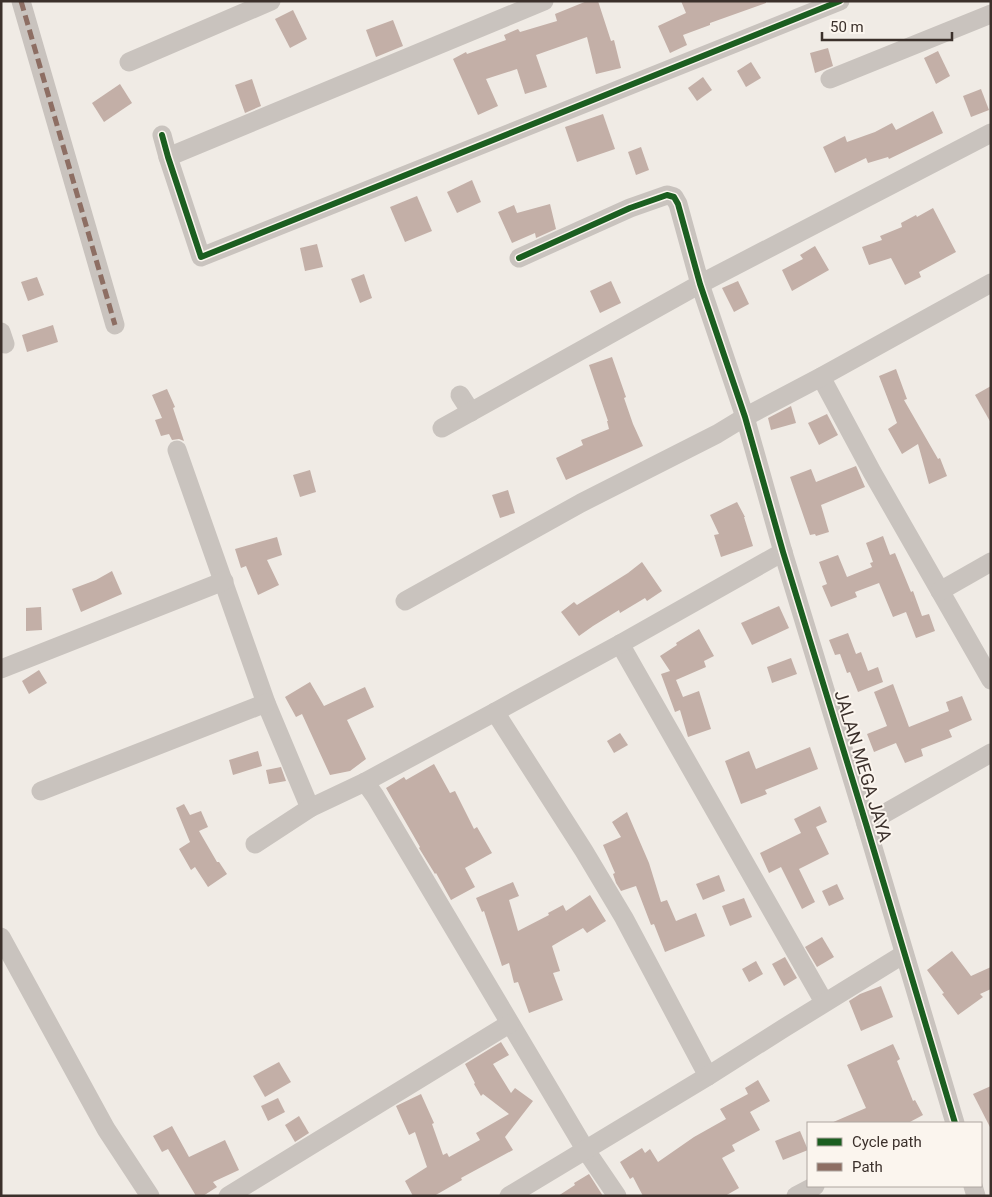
<svg xmlns="http://www.w3.org/2000/svg" width="992" height="1197" viewBox="0 0 992 1197" font-family="Roboto,sans-serif">
	<style>
		.building { fill: #c3afa7 }
		.lines { fill: none; stroke-linecap: round; stroke-linejoin: round }
		.street { stroke: #c9c3be; stroke-width: 19 }
		.quiet { stroke: #8d6e63; stroke-width: 5; stroke-dasharray: 10 5; stroke-linecap: butt }
		.cycleway-casing { stroke: #fbf5ee; stroke-width: 9 }
		.cycleway { stroke: #1b5e20; stroke-width: 6 }
		.labels { text-anchor: middle; stroke-width: 4; stroke-linejoin: round; paint-order: stroke }
		.street-label { font-size: 18px; fill: #3b302b; stroke: #fbf5ee }
	</style>
	<rect width="100%" height="100%" fill="#f0ebe5"/>
	<!-- building -->
	<g class="building">
		<path d="M587,1h11l13,40 3,-1 7,28 -25,6 -9,-37 -51,18 11,32 -22,7 -8,-25 -31,10 12,27 -20,9 -25,-56 13,-7 1,2 39,-14 -2,-5 14,-6 2,3 37,-11 -2,-7z"/>
		<path d="M681,1h85v2l-56,20v2l-27,10 4,10 -17,8 -12,-27 28,-13z"/>
		<path d="M293,10l14,29 -17,9 -15,-29z"/>
		<path d="M393,20l10,26 -27,11 -10,-27z"/>
		<path d="M828,48l5,18 -10,4 -8,3 -5,-20z"/>
		<path d="M938,51l12,25 -14,8 -12,-26z"/>
		<path d="M751,62l10,16 -15,9 -9,-16z"/>
		<path d="M703,77l9,13 -15,11 -9,-13z"/>
		<path d="M252,79l9,27 -16,7 -10,-28z"/>
		<path d="M120,84l12,19 -28,19 -12,-19z"/>
		<path d="M981,89l8,21 -18,7 -8,-21z"/>
		<path d="M933,111l10,22 -54,26 -1,-2 -20,6 -2,-5 -31,15 -12,-26 22,-11 2,6 28,-10 17,-9 4,7z"/>
		<path d="M603,114l12,35 -38,13 -12,-35z"/>
		<path d="M641,147l8,23 -13,5 -8,-23z"/>
		<path d="M472,180l9,22 -24,11 -10,-21z"/>
		<path d="M417,196l15,35 -27,11 -15,-35z"/>
		<path d="M550,204l6,25 -20,9 -1,-5 -23,10 -14,-31 16,-7 3,8z"/>
		<path d="M933,208l23,44 -37,20 2,5 -16,8 -14,-27 -22,7 -7,-18 20,-7 -2,-4 22,-9 -1,-4 15,-8 1,2z"/>
		<path d="M317,244l6,23 -18,4 -5,-23z"/>
		<path d="M815,246l14,24 -37,21 -10,-21 21,-11 -3,-4z"/>
		<path d="M364,274l8,24 -12,5 -9,-24z"/>
		<path d="M37,277l7,18 -16,6 -7,-19z"/>
		<path d="M611,281l10,22 -21,10 -10,-22z"/>
		<path d="M738,281l11,23 -15,8 -12,-24z"/>
		<path d="M53,325l5,17 -31,10 -5,-17z"/>
		<path d="M612,357l14,40 -2,1 9,26 10,22 -77,34 -10,-22 27,-13 -2,-5 28,-11 -2,-8h1l-19,-56z"/>
		<path d="M896,369l11,30 -3,1 34,59 2,-1 7,18 -18,8 -11,-40 -16,10 -14,-25 9,-6 -18,-47z"/>
		<path d="M991,386v37l-16,-28z"/>
		<path d="M167,389l8,18 -2,1 11,33 -5,-2 -7,1 -3,-6 -8,2 -6,-16 7,-2 -10,-23z"/>
		<path d="M791,406l5,17 -25,7 -3,-12z"/>
		<path d="M827,414l11,21 -19,10 -11,-22z"/>
		<path d="M856,466l9,21 -44,18 8,27 -13,4 -1,-2 -5,1 -20,-58 21,-8 5,13z"/>
		<path d="M310,470l6,22 -16,5 -7,-22z"/>
		<path d="M508,490l7,23 -15,5 -8,-23z"/>
		<path d="M737,502l8,15h-1l9,29 -32,11 -7,-22 5,-1 -9,-19z"/>
		<path d="M883,536l7,19 5,-2 16,39 2,-1 9,25 7,-2 6,17 -19,7 -10,-26 -13,5 -14,-34 -24,9 2,5 -26,10 -9,-21 5,-2 -8,-22 19,-7 9,22 25,-10 -2,-4 3,-1 -7,-19z"/>
		<path d="M277,537l5,18 -15,5 12,25 -21,10 -12,-29 -5,2 -6,-19z"/>
		<path d="M642,562l20,29 -15,10 -2,-3 -25,15 -1,-3 -26,16 -14,10 -18,-24 13,-10 3,3 51,-32z"/>
		<path d="M112,571l10,23 -41,18 -9,-23 24,-9z"/>
		<path d="M779,606l10,22 -37,17 -11,-22z"/>
		<path d="M41,607l1,23 -16,1v-23z"/>
		<path d="M699,629l15,27 -10,5 2,6 -30,13 7,17 16,-6 12,38 -23,8 -8,-27 -5,2 -14,-38 9,-3 -10,-15 17,-11 -1,-2z"/>
		<path d="M848,633l8,21 5,-2 7,19 10,-4 5,15 -25,10 -8,-20 -3,1 -7,-19 -5,1 -6,-15z"/>
		<path d="M791,658l6,16 -25,9 -5,-16z"/>
		<path d="M39,670l8,13 -18,11 -7,-13z"/>
		<path d="M310,682l14,24 41,-19 9,20 -27,13 19,39 -16,12 -20,4 -28,-61 -6,3 -11,-20z"/>
		<path d="M893,684l16,43 40,-16 -3,-9 16,-6 10,24 -23,10 3,7 -31,12 2,7 -18,7 -9,-20 -22,9 -7,-18 20,-8 -13,-34z"/>
		<path d="M620,733l8,12 -14,8 -7,-12z"/>
		<path d="M810,747l8,22 -53,21 2,4 -26,10 -16,-43 24,-10 7,18z"/>
		<path d="M258,751l4,15 -29,9 -4,-15z"/>
		<path d="M434,764l16,29 5,-2 19,38 3,-2 15,26 -27,15 10,19 -24,13 -15,-27 -1,1 -16,-26 1,-1 -34,-59 18,-11 2,3z"/>
		<path d="M281,767l5,14 -17,3 -3,-14z"/>
		<path d="M184,804l6,11 11,-4 7,16 -9,4 18,31h2l8,12 -19,13 -13,-20 -4,3 -12,-21 11,-7 -14,-34z"/>
		<path d="M820,806l7,16 -11,5 13,27 -30,15 16,33 -13,7 -21,-42 -12,6 -9,-20 41,-20 -7,-14z"/>
		<path d="M627,812l22,51 12,39 6,-2 9,21 20,-8 9,23 -40,16 -11,-28 -3,1 -15,-39 -15,5 -5,-8 -3,-9 2,-1 -12,-28 18,-8 -9,-15z"/>
		<path d="M719,875l6,16 -22,9 -7,-16z"/>
		<path d="M513,882l6,14 -10,4 9,31 31,-16 -1,-2 15,-8 3,6 24,-16 16,26 -19,12 -4,-5 -31,18 8,25 -7,2 10,27 -34,13 -11,-31 -4,1 -5,-20 -7,3 -18,-55 -2,1 -6,-14z"/>
		<path d="M837,884l7,15 -15,7 -7,-15z"/>
		<path d="M744,898l8,19 -22,9 -8,-20z"/>
		<path d="M822,937l12,20 -17,10 -12,-20z"/>
		<path d="M952,951l19,25 20,-9v22l-11,5 3,3 -25,18 -16,-21 2,-1 -17,-23z"/>
		<path d="M785,957l12,21 -13,8 -12,-22z"/>
		<path d="M756,961l7,13 -14,8 -7,-13z"/>
		<path d="M881,986l12,31 -32,14 -12,-30 11,-7z"/>
		<path d="M501,1042l8,13 -16,9 18,29 4,-5 18,13 -28,36 8,13 -52,28 1,2 -28,16h-21l-8,-15 22,-14 -12,-35 -6,3 -13,-29 25,-12 13,29 -2,1 11,31 4,-2 2,4 31,-17 -4,-7 33,-19 -26,-20 -2,2 -7,-12 1,-1 -10,-19z"/>
		<path d="M893,1044l7,15 -3,2 16,40 2,-1 8,15 -15,8h-77l35,-15 -19,-43z"/>
		<path d="M279,1062l12,20 -26,15 -12,-21z"/>
		<path d="M758,1080l12,21 -20,11 10,18 -28,15 3,6 -13,7 17,30 -14,8h-82l-10,-19 -3,2 -10,-17 22,-14 3,5 5,-4 8,13 36,-25 32,-18 -6,-10 28,-15 -3,-6z"/>
		<path d="M991,1086v43l-18,-35z"/>
		<path d="M278,1098l7,14 -17,9 -7,-15z"/>
		<path d="M299,1116l10,17 -14,9 -10,-17z"/>
		<path d="M172,1126l17,31 36,-17 14,30 -26,12 4,5 -14,9h-7l-28,-47 -6,3 -9,-16z"/>
		<path d="M800,1131l8,19 -25,10 -8,-19z"/>
		<path d="M589,1174l14,22h-45l17,-11 -1,-2z"/>
	</g>
	<g class="lines">
		<!-- street -->
		<g class="street">
			<path d="M21,1l94,324"/>
			<path d="M129,62l142,-61"/>
			<path d="M830,79l161,-65"/>
			<path d="M162,135l6,22 33,100 639,-256"/>
			<path d="M168,157l376,-156"/>
			<path d="M519,258l111,-50 37,-13 7,2 4,7 22,80 45,133 38,135 83,272 89,299"/>
			<path d="M1,332l4,12"/>
			<path d="M821,377l51,95 119,208"/>
			<path d="M460,395l11,17"/>
			<path d="M442,428l258,-144 291,-151"/>
			<path d="M177,450l89,253 44,105"/>
			<path d="M940,591l51,-29"/>
			<path d="M405,601l176,-98 136,-69 28,-17 76,-40 170,-94"/>
			<path d="M620,644l204,358"/>
			<path d="M1,669l223,-88"/>
			<path d="M495,712l89,139 40,67 84,158"/>
			<path d="M365,782l10,14 210,353 32,47"/>
			<path d="M41,791l225,-88"/>
			<path d="M866,824l125,-71"/>
			<path d="M255,844l55,-36 55,-26 130,-70 125,-68 163,-92"/>
			<path d="M1,937l105,192 44,67"/>
			<path d="M973,1186l3,10"/>
			<path d="M228,1196l281,-172"/>
			<path d="M509,1196l199,-120 76,-48 120,-74"/>
			<path d="M796,1196l19,-10"/>
		</g>
		<!-- quiet -->
		<path class="quiet" d="M21,1l94,324"/>
		<!-- cycleway casing -->
		<g class="cycleway-casing">
			<g id="cycleway">
				<path d="M162,135l6,22 33,100 639,-256"/>
				<path d="M519,258l111,-50 37,-13 7,2 4,7 22,80 45,133 38,135 83,272 89,299"/>
			</g>
		</g>
		<!-- cycleway -->
		<use href="#cycleway" class="cycleway"/>
	</g>
	<g class="labels">
		<!-- street labels -->
		<g class="street-label">
			<text transform="translate(863 766) rotate(73)" y="6">JALAN MEGA JAYA</text>
		</g>
	</g>
	<!-- border -->
	<rect width="992" height="1197" fill="none" stroke="#3b302b" stroke-width="5"/>
	<!-- legend -->
	<rect x="807" y="1122" width="175" height="65" fill="#fbf5ee" stroke="#aea6a0"/>
	<rect x="817" y="1138" width="25" height="8" fill="#1b5e20" stroke="#aea6a0"/>
	<text x="852" y="1147" font-size="15" fill="#3b302b">Cycle path</text>
	<rect x="817" y="1163" width="25" height="8" fill="#8d6e63" stroke="#aea6a0"/>
	<text x="852" y="1172" font-size="15" fill="#3b302b">Path</text>
	<!-- scale -->
	<path d="M822 32v8h130v-8" fill="none" stroke="#3b302b" stroke-width="2.5"/>
	<text x="830" y="32" font-size="15" fill="#3b302b" stroke="#fbf5ee" stroke-width="4" paint-order="stroke">50 m</text>
</svg>
